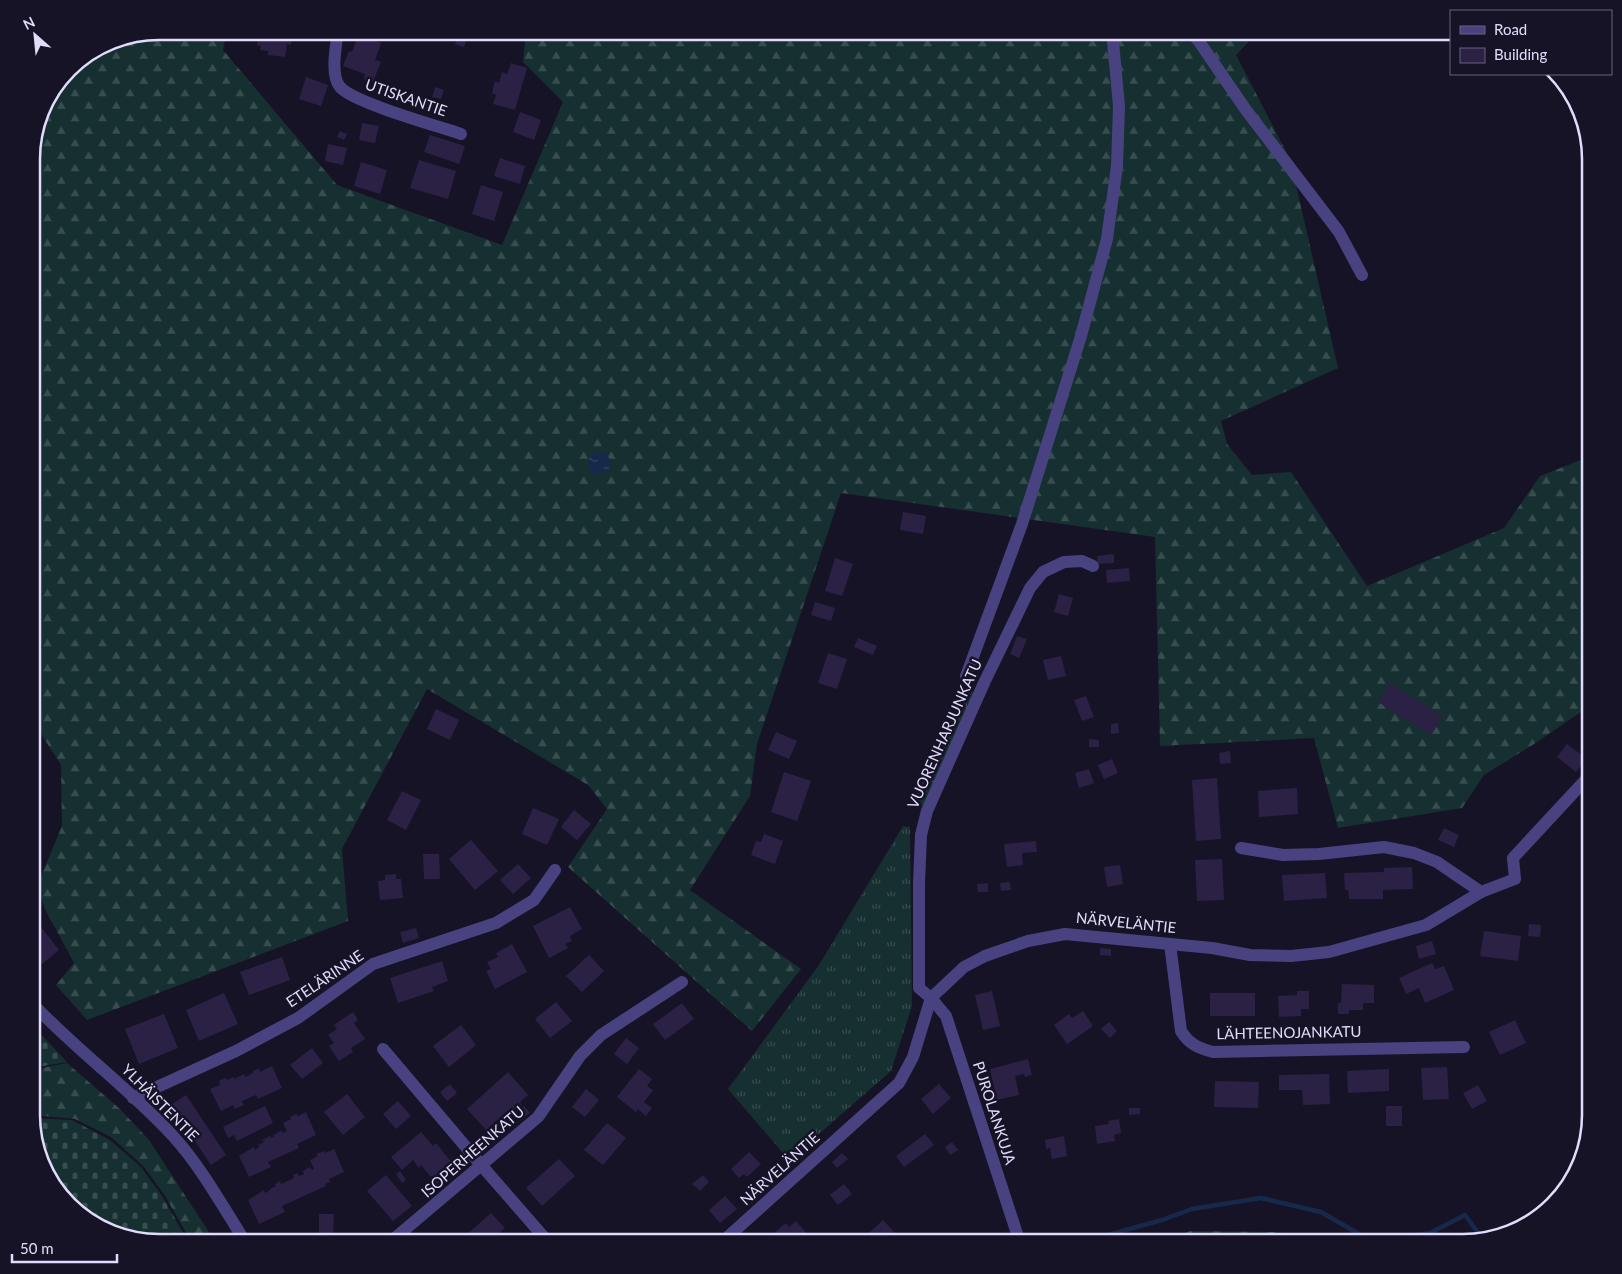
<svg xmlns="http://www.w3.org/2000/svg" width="1622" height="1274" viewBox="0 0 1622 1274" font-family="Lato,sans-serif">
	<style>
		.grass { fill: url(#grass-tufts) }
		.forest { fill: url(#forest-firs) }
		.cemetery { fill: url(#cemetery-stones) }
		.water { fill: url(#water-ripples) }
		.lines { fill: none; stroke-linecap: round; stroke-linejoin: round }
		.stream { stroke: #17294b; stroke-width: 4.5 }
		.building { fill: #2a2145 }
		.minor { stroke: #484380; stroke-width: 12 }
		.labels { text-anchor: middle; stroke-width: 5; stroke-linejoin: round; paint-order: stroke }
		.street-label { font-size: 15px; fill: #e1dcfb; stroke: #171326 }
		.rim { fill: none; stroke: #e1dcfb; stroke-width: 2.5 }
	</style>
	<defs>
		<pattern id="grass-tufts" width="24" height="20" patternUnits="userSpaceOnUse" patternTransform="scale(1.25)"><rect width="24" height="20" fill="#162f30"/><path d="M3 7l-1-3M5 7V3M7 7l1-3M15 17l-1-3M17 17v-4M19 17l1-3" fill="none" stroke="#384d4f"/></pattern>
		<pattern id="forest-firs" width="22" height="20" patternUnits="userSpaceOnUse" patternTransform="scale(1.25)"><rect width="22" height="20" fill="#162f30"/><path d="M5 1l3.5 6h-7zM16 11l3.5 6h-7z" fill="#384d4f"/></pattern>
		<pattern id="cemetery-stones" width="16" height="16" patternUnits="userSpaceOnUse" patternTransform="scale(1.25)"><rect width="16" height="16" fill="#162f30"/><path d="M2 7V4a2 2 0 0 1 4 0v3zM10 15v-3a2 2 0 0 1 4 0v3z" fill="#384d4f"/></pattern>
		<pattern id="water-ripples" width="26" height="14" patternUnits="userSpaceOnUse" patternTransform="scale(1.25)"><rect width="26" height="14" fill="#17294b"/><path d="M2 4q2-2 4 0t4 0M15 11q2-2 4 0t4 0" fill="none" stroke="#384766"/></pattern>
	</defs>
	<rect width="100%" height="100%" fill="#171326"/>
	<!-- grass -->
	<g class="grass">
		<path d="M970,681l3,13 -45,106 -7,7 -9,-3z"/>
		<path d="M903,826l7,1 2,179 -21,65 -102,89 -61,-71 91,-124z"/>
	</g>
	<!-- forest -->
	<g class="forest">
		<path d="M159,31h68l-4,19 114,135 165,60 61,-143 -40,-40 3,-31h733l-23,24 54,104 48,209 -117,53 6,23 25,31 39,-3 76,114 137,-58 36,-52 51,-20v249l-57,39 -50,31 -22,33 -124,20 -24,-90 -154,8 -5,-209 -314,-44 -84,251 -7,52 -60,94 111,79 -49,62 -184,-164 39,-58 -19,-24 -161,-96 -85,160 6,72 -261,99 -31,-35 18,-22 -29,-54 -8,-23 25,-60 -1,-61 -29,-45v-31l10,-43 -10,-3v-492l13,-49 30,-39 36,-22z"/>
		<path d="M67,1063l53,46 29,31 67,103h-24l-27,-47 -21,-29 -33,-30 -36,-18 -43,-4v-45z"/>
		<path d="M1190,1231l84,1 81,11h-193z"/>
	</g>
	<!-- cemetery -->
	<g class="cemetery">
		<path d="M32,1025l35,37 -35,6z"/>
		<path d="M32,1118l40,2 38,20 31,27 21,29 27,47h-30l-48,-10 -36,-22 -31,-40z"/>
	</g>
	<!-- water -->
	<path class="water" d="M597,452l10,2 4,8 -3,9 -14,4 -5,-7v-10z"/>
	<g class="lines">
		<!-- stream -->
		<path class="stream" d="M1079,1243l83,-23 30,-11 69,-11 60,14 50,29 59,-8 35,-18 17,23"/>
	</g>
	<!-- building -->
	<g class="building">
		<path d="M259,31h34l-2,14 -4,-1 -2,13 -17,-2v-4l-8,-1 1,-4 -4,-1z"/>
		<path d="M491,31h18l-2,6z"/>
		<path d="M358,35l23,8 -6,17 6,2 -8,20 -9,-3 1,-5 -22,-8 6,-15 3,1z"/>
		<path d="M457,38l9,3 -2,6 -9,-3z"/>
		<path d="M511,63l16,5 -12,42 -22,-6 3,-9 -4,-2 3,-12 4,2 3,-11 5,2z"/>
		<path d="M306,77l22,8 -7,21 -22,-7z"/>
		<path d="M435,87l9,3 -3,9 -9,-2z"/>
		<path d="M424,100l11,3 -3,8 -11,-4z"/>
		<path d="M520,112l21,8 -7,20 -21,-8z"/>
		<path d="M362,123l17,3 -4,17 -16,-3z"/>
		<path d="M340,131l7,3 -3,6 -7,-3z"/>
		<path d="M430,135l35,11 -6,18 -35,-12z"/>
		<path d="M328,144l19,4 -4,17 -18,-4z"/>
		<path d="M500,158l25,8 -5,18 -26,-8z"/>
		<path d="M419,160l37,11 -8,28 -38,-11z"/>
		<path d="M361,162l26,8 -7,24 -26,-8z"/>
		<path d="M481,185l22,7 -9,29 -22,-7z"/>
		<path d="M903,512l23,4 -3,18 -23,-4z"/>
		<path d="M1114,554v9l-16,1 -1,-8z"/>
		<path d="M835,558l18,6 -11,32 -17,-5z"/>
		<path d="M1129,568l1,13 -23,2 -1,-13z"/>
		<path d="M1059,594l14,4 -5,18 -14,-4z"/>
		<path d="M815,602l20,6 -4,13 -20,-6z"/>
		<path d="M1017,636l10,3 -8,19 -9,-4z"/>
		<path d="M858,638l19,8 -4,9 -19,-8z"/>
		<path d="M828,653l19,6 -10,30 -19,-6z"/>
		<path d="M1061,656l5,20 -18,4 -5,-20z"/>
		<path d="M1390,683l53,34 -12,18 -53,-33z"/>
		<path d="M1086,696l8,21 -12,4 -8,-21z"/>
		<path d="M436,709l23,11 -9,20 -23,-11z"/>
		<path d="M1118,723l1,10 -8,1v-10z"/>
		<path d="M776,732l21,9 -8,18 -21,-9z"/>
		<path d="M1089,739l10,1v7h-10z"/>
		<path d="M1567,744l20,15 -11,13 -19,-15z"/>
		<path d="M1230,751l1,12 -11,1 -1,-11z"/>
		<path d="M1112,759l6,14 -14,6 -6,-14z"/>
		<path d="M1089,769l5,14 -15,5 -4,-15z"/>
		<path d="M784,772l27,9 -14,40 -26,-9z"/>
		<path d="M1217,778l4,61 -25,2 -4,-61z"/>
		<path d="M1297,788l1,26 -39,3 -1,-26z"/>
		<path d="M402,791l19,9 -15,30 -19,-10z"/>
		<path d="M533,808l26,11 -12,26 -25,-11z"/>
		<path d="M574,810l17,14 -14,16 -16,-13z"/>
		<path d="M1444,828l15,7 -5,12 -16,-7z"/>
		<path d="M764,834l19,7 -8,23 -24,-9 5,-14 5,1z"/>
		<path d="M471,840l27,31 -23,19 -26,-31z"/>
		<path d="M1036,841l1,11 -15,1 1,12 -16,2 -3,-23z"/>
		<path d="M423,854h16l1,25h-16z"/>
		<path d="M1222,859l2,41 -27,1 -2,-41z"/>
		<path d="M518,864l13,14 -18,16 -13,-14z"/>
		<path d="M1120,865l3,19 -16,3 -3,-20z"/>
		<path d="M1412,867l1,22 -30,1v9h-34l-1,-9h-3l-1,-17 40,-1v-4z"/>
		<path d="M1325,873l2,25 -43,3 -2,-26z"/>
		<path d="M396,874v5h5l2,19 -23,2 -2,-19 7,-1v-5z"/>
		<path d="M1010,882l1,8 -10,1 -1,-8z"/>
		<path d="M988,883v9h-10l-1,-8z"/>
		<path d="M570,907l12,22 -12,7 2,5 -7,3 3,4 -19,10 -16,-32z"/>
		<path d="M1119,913l8,2 -3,13 -8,-2z"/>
		<path d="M1529,924l12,1 -1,12 -12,-1z"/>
		<path d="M41,927l18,23 -17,14 -10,-13v-17z"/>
		<path d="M416,928l3,10 -16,5 -3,-11z"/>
		<path d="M1484,931l37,5 -3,25 -38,-5z"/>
		<path d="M1432,941l4,13 -17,5 -3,-13z"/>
		<path d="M512,944l15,28 -32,17 -9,-18 5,-2 -4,-7 11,-5 -2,-4z"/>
		<path d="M1100,948l11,1v7l-11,-1z"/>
		<path d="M589,955l15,16 -22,21 -16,-16z"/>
		<path d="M282,957l8,23 -41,15 -9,-23z"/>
		<path d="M442,961l6,20 -16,6 2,4 -36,12 -8,-25z"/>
		<path d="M1432,963l3,6 9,-3 10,24 -29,13 -6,-15 -13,6 -7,-16z"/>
		<path d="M1342,984l32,1v18h-11v7h-14v4h-11v-11h3z"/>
		<path d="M992,991l8,35 -17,4 -8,-35z"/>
		<path d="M1297,991h12v18h-8v7l-22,1 -1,-21 19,-1z"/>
		<path d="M224,993l14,31 -39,17 -13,-31z"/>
		<rect x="1210" y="993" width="45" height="23"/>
		<path d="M556,1002l16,19 -22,17 -15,-19z"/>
		<path d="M682,1003l12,16 -29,21 -12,-16z"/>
		<path d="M1083,1011l10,15 -26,18 -13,-19 15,-11 3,4z"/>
		<path d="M353,1012l5,8 -4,3 11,16 -14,9 2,4 -14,9 -10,-15 5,-3 -6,-8 9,-6 -3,-4z"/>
		<path d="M164,1014l14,34 -39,16 -14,-35z"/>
		<path d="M1515,1020l11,23 -26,12 -11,-23z"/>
		<path d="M1109,1022l8,9 -7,7 -9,-9z"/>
		<path d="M461,1025l15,20 -27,22 -16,-21z"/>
		<path d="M626,1038l13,10 -12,16 -13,-10z"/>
		<path d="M312,1048l11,15 -21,16 -12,-14z"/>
		<path d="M1028,1059l4,16 -7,2 -1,-3 -9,2 4,19 -22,5 -7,-31z"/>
		<path d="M272,1066l10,22 -24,11 -2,-4 -14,6 2,4 -9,4 -2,-4 -12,6 -11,-22 10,-4 -1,-4 7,-3 1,2 7,-3 1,3 1,-2 8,-4 1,3 8,-4 -1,-1 7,-4 1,4z"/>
		<path d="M1447,1067l2,32 -26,1 -2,-32z"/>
		<path d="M639,1069l13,10 -5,7 6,4 -9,12 8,6 -6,8 -8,-7 -2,3 -19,-15z"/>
		<path d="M1389,1069v22l-41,2 -1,-22z"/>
		<path d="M508,1072l20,23 -8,7 2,3 -7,6 -3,-4 -26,23 -19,-21z"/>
		<path d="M1329,1074l1,30 -27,1 -1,-15h-23v-15z"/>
		<path d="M1215,1081l44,1 -1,26 -44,-1z"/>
		<path d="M450,1084l7,9 -10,8 -7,-9z"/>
		<path d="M939,1084l12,14 -18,16 -12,-15z"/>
		<path d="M1478,1085l9,16 -15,8 -9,-16z"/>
		<path d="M586,1089l13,11 -14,17 -13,-10z"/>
		<path d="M347,1094l18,23 -22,18 -19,-23z"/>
		<path d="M186,1095l40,60 -15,10 -40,-60z"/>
		<path d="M398,1101l13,15 -15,13 -13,-15z"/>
		<path d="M265,1106l8,17 -36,18 -3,-6 -6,3 -5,-11z"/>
		<path d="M524,1106l6,7 -7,5 -6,-7z"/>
		<rect x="1386" y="1106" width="16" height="20"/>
		<path d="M1129,1108h11v6l-11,1z"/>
		<path d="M306,1112l10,23 -19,9 2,4 -31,14 3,5 -22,10 -10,-21 15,-9 1,3 4,-3 -1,-2 6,-3 -2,-2 8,-4 1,2 3,-1 -1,-2 8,-4 2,2 4,-2 -4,-8 8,-4 -1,-2 7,-3 1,2z"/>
		<path d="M1119,1119l2,14 -7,2 1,6 -18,3 -2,-18 14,-2 -1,-3z"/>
		<path d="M607,1123l19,15 -23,27 -19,-15z"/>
		<path d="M421,1132l12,14 3,-3 20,25 -19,16 -16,-19 -2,3 -6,-8 -11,10 -11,-13z"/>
		<path d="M925,1134l9,11 -30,22 -8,-11z"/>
		<path d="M1064,1136l3,20 -15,3 -2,-11 -4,1 -1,-9z"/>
		<path d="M952,1142l6,8 -8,5 -5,-8z"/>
		<path d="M334,1149l10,23 -15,7 1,3 -5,2 1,2 -44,20 3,6 -26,12 -11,-24 16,-10 1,3 5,-3v-1l6,-3 -1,-2 5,-3 1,3 13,-6 -1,-3 4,-2 2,3 5,-2 -1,-3 7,-4 2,3 2,-1 -4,-9 8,-4 -2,-2 8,-3 1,2z"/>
		<path d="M749,1152l12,12 -14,13 -3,-3 -5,4 -8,-9z"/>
		<path d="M842,1153l6,6 -11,9 -5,-6z"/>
		<path d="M559,1159l16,17 -33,30 -16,-18z"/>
		<path d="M400,1171l6,9 -4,3 -6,-9z"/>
		<path d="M386,1175l26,31 -19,15 -26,-30z"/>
		<path d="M703,1175l6,7 -9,9 -8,-7z"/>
		<path d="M844,1184l8,10 -14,11 -8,-10z"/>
		<path d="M725,1196l12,13 -17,14 -11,-13z"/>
		<path d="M491,1213l14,15 -18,15h-37l10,-10 4,4z"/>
		<path d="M319,1214h15l-1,21h-14z"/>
		<path d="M883,1220l14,15 -8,8h-31z"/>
		<path d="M796,1221l12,14 -10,8h-30l-2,-3 20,-17 3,4z"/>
		<path d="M512,1238l5,5h-11z"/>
	</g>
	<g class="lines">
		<!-- minor -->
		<g class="minor">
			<path d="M338,31c-2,15 -8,44 2,56 14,16 98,39 121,47"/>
			<path d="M1189,31l9,9 48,70 93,122 23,43"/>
			<path d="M966,676l56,-152 59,-188 26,-97 10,-73 2,-60 -7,-75"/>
			<path d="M1241,848l42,7 36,-1 65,-7 30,6 23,9 44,30"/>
			<path d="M1170,944l11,87c8,13 17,17 32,21l251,-5"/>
			<path d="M32,1003c44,47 97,85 141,133 29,32 50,71 73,107"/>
			<path d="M383,1049l99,117 67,77"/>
			<path d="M133,1098l103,-47 62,-33 75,-54 123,-41 38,-23 21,-30"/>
			<path d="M389,1243l149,-126 42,-61 21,-21 81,-53"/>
			<path d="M721,1243l178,-160 14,-26 18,-59 33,-31 21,-11 43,-15 37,-7 147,14 38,7 41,1 38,-4 97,-27 55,-33 34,-13 -2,-21 78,-84"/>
			<path d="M1020,1243l-74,-227 -15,-18 -12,-10v-105l2,-48 6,-24 57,-128 46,-95 13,-16 21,-10 18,-1 11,5"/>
		</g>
	</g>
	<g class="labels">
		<!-- street labels -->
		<g class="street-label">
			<text transform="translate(406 98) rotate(19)" y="5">UTISKANTIE</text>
			<text transform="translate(945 734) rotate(-66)" y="5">VUORENHARJUNKATU</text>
			<text transform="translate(1126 923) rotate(6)" y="5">NÄRVELÄNTIE</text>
			<text transform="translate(325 979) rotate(-34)" y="5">ETELÄRINNE</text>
			<text transform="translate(1289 1033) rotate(-1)" y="5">LÄHTEENOJANKATU</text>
			<text transform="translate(160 1103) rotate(45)" y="5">YLHÄISTENTIE</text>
			<text transform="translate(994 1113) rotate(72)" y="5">PUROLANKUJA</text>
			<text transform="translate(473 1152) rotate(-41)" y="5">ISOPERHEENKATU</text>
			<text transform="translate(780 1169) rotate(-42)" y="5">NÄRVELÄNTIE</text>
		</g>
	</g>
	<!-- crop -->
	<path d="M0 0H1622V1274H0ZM159 40H1463A119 119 0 0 1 1582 159V1115A119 119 0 0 1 1463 1234H159A119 119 0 0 1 40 1115V159A119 119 0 0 1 159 40Z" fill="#171326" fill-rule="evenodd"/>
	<path class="rim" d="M159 40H1463A119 119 0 0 1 1582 159V1115A119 119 0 0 1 1463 1234H159A119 119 0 0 1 40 1115V159A119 119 0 0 1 159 40Z"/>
	<!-- legend -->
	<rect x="1450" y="10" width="162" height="65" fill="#171326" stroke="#68637b"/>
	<rect x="1460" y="26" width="25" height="8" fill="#484380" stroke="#68637b"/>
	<text x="1494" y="35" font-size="15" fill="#e1dcfb">Road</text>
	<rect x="1460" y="48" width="25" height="15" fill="#2a2145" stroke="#68637b"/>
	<text x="1494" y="60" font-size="15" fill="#e1dcfb">Building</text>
	<!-- north arrow -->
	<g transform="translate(35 35) rotate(333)" stroke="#171326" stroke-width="4" paint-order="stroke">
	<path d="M0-4L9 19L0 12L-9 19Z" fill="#e1dcfb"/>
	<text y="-8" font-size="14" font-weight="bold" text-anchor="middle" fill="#e1dcfb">N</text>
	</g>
	<!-- scale -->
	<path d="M12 1254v8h105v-8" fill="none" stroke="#e1dcfb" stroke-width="2.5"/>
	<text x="20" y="1254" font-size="15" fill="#e1dcfb" stroke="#171326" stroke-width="4" paint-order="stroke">50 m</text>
</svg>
